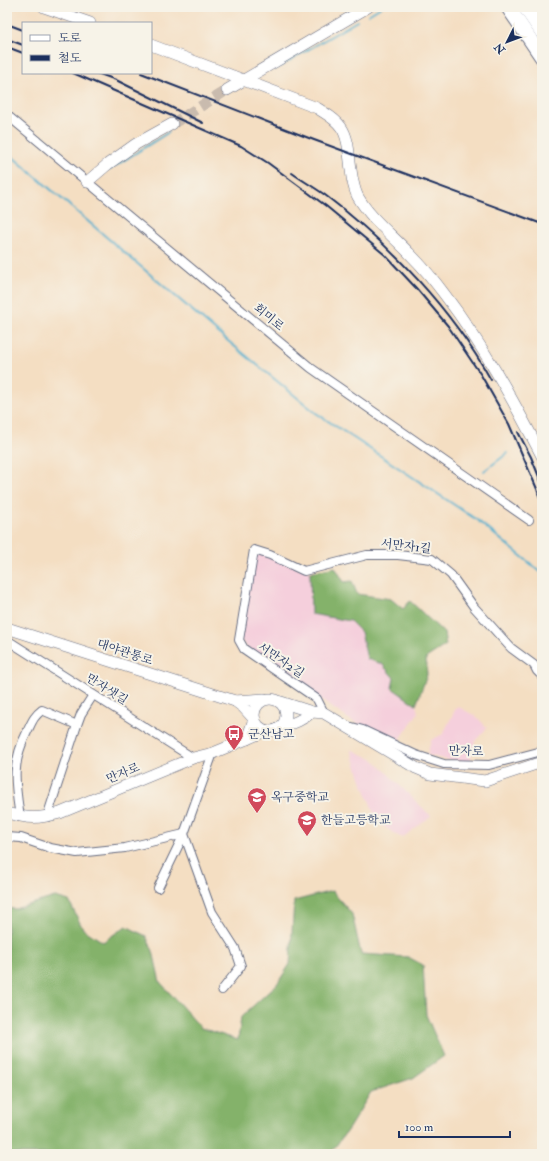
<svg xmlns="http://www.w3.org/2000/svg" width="549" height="1161" viewBox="0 0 549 1161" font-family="'IM FELL Double Pica','Noto Serif KR',serif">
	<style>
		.built { fill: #f5cfdc }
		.forest { fill: #84b26b; stroke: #507064 }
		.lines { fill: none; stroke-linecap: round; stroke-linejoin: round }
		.stream { stroke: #4faece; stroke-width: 2 }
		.secondary-tunnel { stroke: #c9bbae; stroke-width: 11; stroke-dasharray: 11 5.5; stroke-linecap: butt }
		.street-casing { stroke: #676c81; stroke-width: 10 }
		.secondary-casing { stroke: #676c81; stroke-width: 12 }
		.highway-casing { stroke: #676c81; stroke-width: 16 }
		.street { stroke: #fff; stroke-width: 8 }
		.secondary { stroke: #fff; stroke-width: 11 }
		.highway { stroke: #fff; stroke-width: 14 }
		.rail { stroke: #1b2f5e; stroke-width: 2 }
		.labels { text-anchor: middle; stroke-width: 4; stroke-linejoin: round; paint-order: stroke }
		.street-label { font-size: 12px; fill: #1b2f5e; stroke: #f7f3e8 }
		.poi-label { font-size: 12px; fill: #1b2f5e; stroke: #f7f3e8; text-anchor: start }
	</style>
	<rect width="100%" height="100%" fill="#f7f3e8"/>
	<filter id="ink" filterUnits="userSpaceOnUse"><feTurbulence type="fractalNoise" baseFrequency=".025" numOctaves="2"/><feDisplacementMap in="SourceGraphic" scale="8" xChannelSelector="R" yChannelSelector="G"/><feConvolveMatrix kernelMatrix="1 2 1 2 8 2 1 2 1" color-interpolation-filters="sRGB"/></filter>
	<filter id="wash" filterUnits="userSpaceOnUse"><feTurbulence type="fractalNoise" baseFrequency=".012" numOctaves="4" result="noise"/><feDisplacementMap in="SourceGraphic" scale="16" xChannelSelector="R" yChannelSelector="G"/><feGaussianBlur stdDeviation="0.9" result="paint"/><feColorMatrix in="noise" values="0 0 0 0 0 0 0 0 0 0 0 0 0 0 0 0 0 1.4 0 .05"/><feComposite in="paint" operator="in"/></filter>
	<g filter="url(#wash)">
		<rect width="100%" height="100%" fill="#f4dec2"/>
		<!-- built -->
		<g class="built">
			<path d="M254,550l56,22 1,42 39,7 11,11 6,27 15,5 12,14 -2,10 24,17 2,8 -21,31 -45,-23 -24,-16 -39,-29 -41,-28 -7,-8z"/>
			<path d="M457,706l20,11 10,11 -12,13 -5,21 -22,-2 -21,-5 4,-15 12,-6z"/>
			<path d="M351,749l23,11 57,56 -29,22 -24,-15 -18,-46z"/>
		</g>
		<!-- forest -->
		<g class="forest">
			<path d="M335,567l9,15 8,-1 5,13 34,5 12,10 7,-8 34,32 2,12 -20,13 1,17 -11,30 -24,-17 2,-10 -12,-14 -15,-5 -6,-27 -11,-11 -39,-7 -1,-42z"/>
			<path d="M332,891l20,23 9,40 47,3 15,8 3,50 18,41 -31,22 -42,14 -22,36 -19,26h-323v-246l8,1 40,-12 14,4 14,28 20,13 23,-16 20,10 7,15 7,31 41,46 37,12 3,-23 36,-33 13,-20 4,-63z"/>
		</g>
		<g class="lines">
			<!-- stream -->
			<g class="stream">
				<path d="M368,15l13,-8"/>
				<path d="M277,68l80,-47"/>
				<path d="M7,152l215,184 94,77 161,107 65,53"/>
				<path d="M109,170l60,-38"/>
				<path d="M541,432h1"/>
				<path d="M484,471l24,-18"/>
			</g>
		</g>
	</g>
	<g filter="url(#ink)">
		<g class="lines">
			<!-- secondary-tunnel -->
			<path class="secondary-tunnel" d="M172,124l55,-34"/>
			<!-- street casing -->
			<g class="street-casing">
				<g id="street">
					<path d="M7,115l304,253 218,152"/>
					<path d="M7,640l186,118"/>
					<path d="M324,713l-7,-14 -73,-50 -5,-9 15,-90 16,5 34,16 63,-16h31l34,4 19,16 23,32 37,41 23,17 3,6 5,5"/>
					<path d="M352,727l11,3 53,25 28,9 45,1 53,-14"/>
					<path d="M20,817c-5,-34 -9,-53 7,-85 5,-10 6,-15 15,-22l35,15"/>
					<path d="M47,817l30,-92 4,-11 12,-19"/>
					<path d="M7,837l14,1 29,10 27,5 48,-5 59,-14 28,78 23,36 6,18 -19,24"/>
					<path d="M158,888l26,-54 29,-81"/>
				</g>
			</g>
			<!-- secondary casing -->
			<g class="secondary-casing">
				<g id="secondary">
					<path d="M44,7l46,16"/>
					<path d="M151,45l166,63c9,6 18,10 24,19 12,16 6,49 17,70 13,22 34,38 51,56 13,13 25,27 36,42 38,50 68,105 97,161"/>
					<path d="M227,90l141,-83"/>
					<path d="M87,182l21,-18 28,-20 36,-20"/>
					<path d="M7,628l228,73"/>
					<circle cx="270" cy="715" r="16"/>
					<path d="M264,699l-29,2 8,6 11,12 -7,20 18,-8"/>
					<path d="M281,702l31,10 12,1 92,55 14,6 55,7 57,-19"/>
					<path d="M282,727c12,-4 21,-7 30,-15"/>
					<path d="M7,813c22,6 31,6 53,0l133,-55 20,-5 34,-14"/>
				</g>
			</g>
			<!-- highway casing -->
			<g class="highway-casing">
				<g id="highway">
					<path d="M508,7l34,50"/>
					<path d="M525,7l17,25"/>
				</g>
			</g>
			<!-- street -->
			<use href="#street" class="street"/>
			<!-- secondary -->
			<use href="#secondary" class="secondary"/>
			<!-- highway -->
			<use href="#highway" class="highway"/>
			<!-- rail -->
			<g class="rail">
				<path d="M7,24l16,6"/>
				<path d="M7,39l16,6"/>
				<path d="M7,47l16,6"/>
				<path d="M73,73l168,73 27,17 58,43 59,49 31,33 32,38 33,49 28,49 28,65 5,17"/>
				<path d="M97,73l19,7 87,43"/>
				<path d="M141,73l173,67 228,84"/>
				<path d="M292,173c11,8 22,14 33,22 65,49 127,115 166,185"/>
				<path d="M518,432l13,25 11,27"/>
				<path d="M541,1154l1,-9"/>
			</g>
		</g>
	</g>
	<!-- icons -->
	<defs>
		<g id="bus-pin" transform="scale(1)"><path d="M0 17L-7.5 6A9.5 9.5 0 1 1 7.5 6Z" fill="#d1495b" stroke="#f7f3e8"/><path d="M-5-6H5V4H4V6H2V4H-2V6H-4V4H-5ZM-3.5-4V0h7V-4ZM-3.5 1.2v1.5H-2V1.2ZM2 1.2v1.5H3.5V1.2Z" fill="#fff"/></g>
		<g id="school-pin" transform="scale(1)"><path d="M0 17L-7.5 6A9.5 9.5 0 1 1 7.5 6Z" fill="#d1495b" stroke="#f7f3e8"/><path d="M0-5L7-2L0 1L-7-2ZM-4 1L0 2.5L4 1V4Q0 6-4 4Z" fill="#fff"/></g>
	</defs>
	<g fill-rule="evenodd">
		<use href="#bus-pin" x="234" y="734"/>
		<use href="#school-pin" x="257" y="797"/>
		<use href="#school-pin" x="307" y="820"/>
	</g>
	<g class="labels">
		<!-- street labels -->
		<g class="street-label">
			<text transform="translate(269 317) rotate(40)" y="4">회미로</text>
			<text transform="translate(406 546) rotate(6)" y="4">서만자1길</text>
			<text transform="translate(125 652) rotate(18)" y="4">대야관통로</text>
			<text transform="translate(281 660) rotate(34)" y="4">서만자2길</text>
			<text transform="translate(107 689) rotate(32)" y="4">만자샛길</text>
			<text transform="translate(466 751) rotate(2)" y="4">만자로</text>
			<text transform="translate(123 773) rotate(-22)" y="4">만자로</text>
		</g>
		<!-- poi labels -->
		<g class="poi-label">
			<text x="248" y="738">군산남고</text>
			<text x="271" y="801">옥구중학교</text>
			<text x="321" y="824">한들고등학교</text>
		</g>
	</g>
	<!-- margin -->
	<rect width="549" height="1161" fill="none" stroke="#f7f3e8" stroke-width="24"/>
	<!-- legend -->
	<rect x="22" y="22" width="130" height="52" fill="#f7f3e8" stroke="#9fa5b1"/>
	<rect x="30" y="35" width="20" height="6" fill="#ffffff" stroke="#9fa5b1"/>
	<text x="58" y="42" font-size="12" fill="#1b2f5e">도로</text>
	<rect x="30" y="55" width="20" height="6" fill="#1b2f5e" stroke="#9fa5b1"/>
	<text x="58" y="62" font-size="12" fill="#1b2f5e">철도</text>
	<!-- north arrow -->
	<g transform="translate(507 42) rotate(228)" stroke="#f7f3e8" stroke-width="3" paint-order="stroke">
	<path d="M0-3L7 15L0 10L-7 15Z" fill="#1b2f5e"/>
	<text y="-6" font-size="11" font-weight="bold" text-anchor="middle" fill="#1b2f5e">N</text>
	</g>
	<!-- scale -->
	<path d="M399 1131v6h111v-6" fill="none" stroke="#1b2f5e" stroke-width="2"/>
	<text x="405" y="1131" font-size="12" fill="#1b2f5e" stroke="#f7f3e8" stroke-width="3" paint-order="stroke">100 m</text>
</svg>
